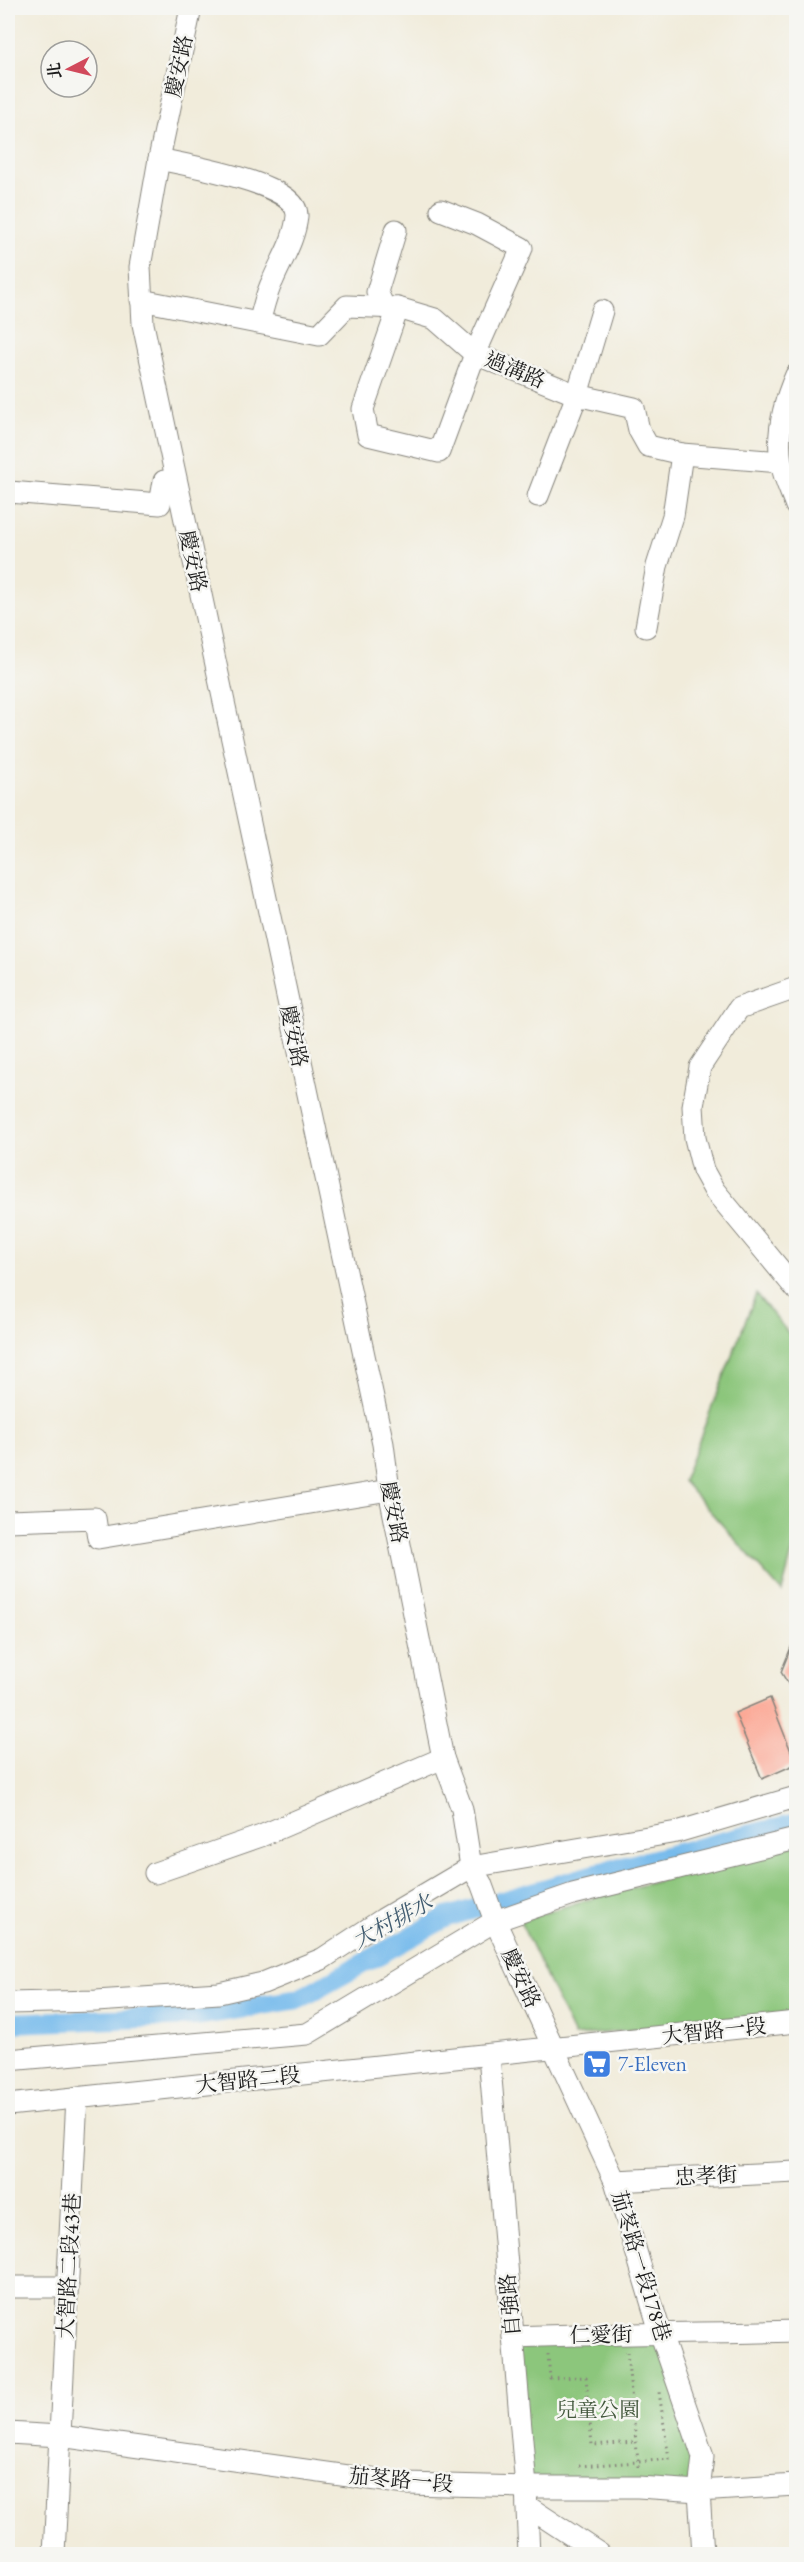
<svg xmlns="http://www.w3.org/2000/svg" width="804" height="2562" viewBox="0 0 804 2562" font-family="'EB Garamond','Noto Serif TC',serif">
	<style>
		.green { fill: #8cc67b; stroke: #54714c; stroke-width: 1.5 }
		.lines { fill: none; stroke-linecap: round; stroke-linejoin: round }
		.canal { stroke: #75baec; stroke-width: 20 }
		.building { fill: #fca996 }
		.minor-casing { stroke: #86847c; stroke-width: 23 }
		.path { stroke: #86847c; stroke-width: 3; stroke-dasharray: 1.5 4.5; stroke-linecap: butt }
		.minor { stroke: #fff; stroke-width: 21 }
		.labels { text-anchor: middle; stroke-width: 5; stroke-linejoin: round; paint-order: stroke }
		.street-label { font-size: 21px; fill: #1c1c1c; stroke: #f6f6f2 }
		.shop-label { font-size: 21px; fill: #366cbe; stroke: #f6f6f2; text-anchor: start }
		.park-label { font-size: 21px; fill: #43583d; stroke: #f6f6f2 }
		.water-label { font-size: 22px; font-style: italic; fill: #405b6f; stroke: #f6f6f2 }
	</style>
	<rect width="100%" height="100%" fill="#f6f6f2"/>
	<filter id="ink" filterUnits="userSpaceOnUse"><feTurbulence type="fractalNoise" baseFrequency=".0167" numOctaves="2"/><feDisplacementMap in="SourceGraphic" scale="12" xChannelSelector="R" yChannelSelector="G"/><feConvolveMatrix kernelMatrix="1 2 1 2 8 2 1 2 1" color-interpolation-filters="sRGB"/></filter>
	<filter id="wash" filterUnits="userSpaceOnUse"><feTurbulence type="fractalNoise" baseFrequency=".008" numOctaves="4" result="noise"/><feDisplacementMap in="SourceGraphic" scale="24" xChannelSelector="R" yChannelSelector="G"/><feGaussianBlur stdDeviation="1.35" result="paint"/><feColorMatrix in="noise" values="0 0 0 0 0 0 0 0 0 0 0 0 0 0 0 0 0 1.4 0 .05"/><feComposite in="paint" operator="in"/></filter>
	<g filter="url(#wash)">
		<rect width="100%" height="100%" fill="#f1ecdb"/>
		<!-- green -->
		<g class="green">
			<path d="M756,1294l40,48v195l-14,55 -99,-111z"/>
			<path d="M796,1844v169l-222,23 -54,-115 56,-18z"/>
			<path d="M661,2335l38,156 -173,-4 -13,-150z"/>
		</g>
		<g class="lines">
			<!-- canal -->
			<path class="canal" d="M8,2023l188,-7 103,-17 148,-82 152,-44 197,-50"/>
		</g>
		<g id="blocks">
			<!-- building -->
			<g class="building">
				<path d="M796,1635v62l-15,-25z"/>
				<path d="M770,1698l26,66 -34,15 -27,-66z"/>
			</g>
		</g>
	</g>
	<g filter="url(#ink)">
		<use href="#blocks" fill-opacity="0" stroke="#86847c" stroke-width="1.5"/>
		<g class="lines">
			<!-- minor casing -->
			<g class="minor-casing">
				<g id="minor">
					<path d="M191,8l-32,151 -19,108 3,57 240,1120 6,46 54,268 19,51 9,58 10,16 14,38 120,260 46,154 42,122 -4,34 4,63"/>
					<path d="M159,159c26,6 140,24 138,57 -2,23 -15,43 -24,64 -7,13 -10,29 -14,43"/>
					<path d="M141,300l178,35 28,-29 51,2 37,11 40,35 102,41 57,13 5,22 9,16 34,8 99,8"/>
					<path d="M384,307l-7,-15 19,-62"/>
					<path d="M398,308l-35,101 5,26 71,17 36,-98 47,-106 -45,-24 -36,-14"/>
					<path d="M796,375c-12,27 -20,56 -15,87 2,14 10,30 15,44"/>
					<path d="M9,492l151,12 4,-23 13,4"/>
					<path d="M538,496l39,-101 25,-84"/>
					<path d="M646,627l11,-61 16,-50 9,-62"/>
					<path d="M796,988l-57,20 -39,59 -7,39 2,32 8,32 11,20 82,99"/>
					<path d="M8,1521l87,-3 3,20 291,-48"/>
					<path d="M155,1873l106,-37 182,-78"/>
					<path d="M8,2003l88,-2 123,-8 44,-10 59,-24 61,-40 88,-52 206,-35 119,-35"/>
					<path d="M489,2055l37,432 3,67"/>
					<path d="M8,2060l299,-26 188,-113 78,-27 223,-55"/>
					<path d="M8,2105l788,-83"/>
					<path d="M615,2181l181,-9"/>
					<path d="M8,2287h60"/>
					<path d="M513,2337c94,-4 189,-3 283,-6"/>
					<path d="M8,2433l52,3 346,48 120,3h112l61,4 97,-6"/>
					<path d="M527,2506l73,48"/>
					<path d="M54,2554l23,-457"/>
				</g>
			</g>
			<!-- path -->
			<g class="path">
				<path d="M548,2354l2,24 36,-1 6,68 44,-3"/>
				<path d="M579,2466l59,-4 -11,-110"/>
				<path d="M638,2467v-5l31,-3 -10,-67"/>
			</g>
			<!-- minor -->
			<use href="#minor" class="minor"/>
		</g>
	</g>
	<!-- icons -->
	<defs>
		<g id="supermarket-square" transform="scale(1.5)"><rect x="-9" y="-9" width="18" height="18" rx="4" fill="#3f7fe0" stroke="#f6f6f2"/><path d="M-6-5.5h2.5l.6 2H6L4.5 2H-2.5L-4.4-4H-6ZM-1.5 3.2a1.3 1.3 0 1 0 .1 0ZM3 3.2a1.3 1.3 0 1 0 .1 0Z" fill="#fff"/></g>
	</defs>
	<g fill-rule="evenodd">
		<use href="#supermarket-square" x="597" y="2064"/>
	</g>
	<g class="labels">
		<!-- street labels -->
		<g class="street-label">
			<text transform="translate(179 66) rotate(-78)" y="7">慶安路</text>
			<text transform="translate(515 370) rotate(22)" y="7">過溝路</text>
			<text transform="translate(193 561) rotate(78)" y="7">慶安路</text>
			<text transform="translate(294 1036) rotate(78)" y="7">慶安路</text>
			<text transform="translate(394 1512) rotate(79)" y="7">慶安路</text>
			<text transform="translate(521 1978) rotate(65)" y="7">慶安路</text>
			<text transform="translate(714 2031) rotate(-6)" y="7">大智路一段</text>
			<text transform="translate(248 2080) rotate(-6)" y="7">大智路二段</text>
			<text transform="translate(706 2176) rotate(-3)" y="7">忠孝街</text>
			<text transform="translate(69 2266) rotate(-87)" y="7">大智路二段43巷</text>
			<text transform="translate(641 2266) rotate(73)" y="7">茄苳路一段178巷</text>
			<text transform="translate(510 2305) rotate(-95)" y="7">自強路</text>
			<text transform="translate(601 2335) rotate(-1)" y="7">仁愛街</text>
			<text transform="translate(401 2480) rotate(5)" y="7">茄苳路一段</text>
		</g>
		<!-- shop labels -->
		<g class="shop-label">
			<text x="618" y="2071">7-Eleven</text>
		</g>
		<!-- park labels -->
		<g class="park-label">
			<text x="598" y="2417">兒童公園</text>
		</g>
		<!-- water labels -->
		<g class="water-label">
			<text transform="translate(392 1921) rotate(-29)" y="8">大村排水</text>
		</g>
	</g>
	<!-- margin -->
	<rect width="804" height="2562" fill="none" stroke="#f6f6f2" stroke-width="30"/>
	<!-- north arrow -->
	<g transform="translate(69 69) rotate(263)"><circle r="28" fill="#f6f6f2" stroke="#9f9f9c" stroke-width="1.5"/>
	<path d="M0-4.5L10 22L0 15L-10 22Z" fill="#d1495b"/>
	<text y="-9" font-size="16" font-weight="bold" text-anchor="middle" fill="#1c1c1c">北</text>
	</g>
</svg>
